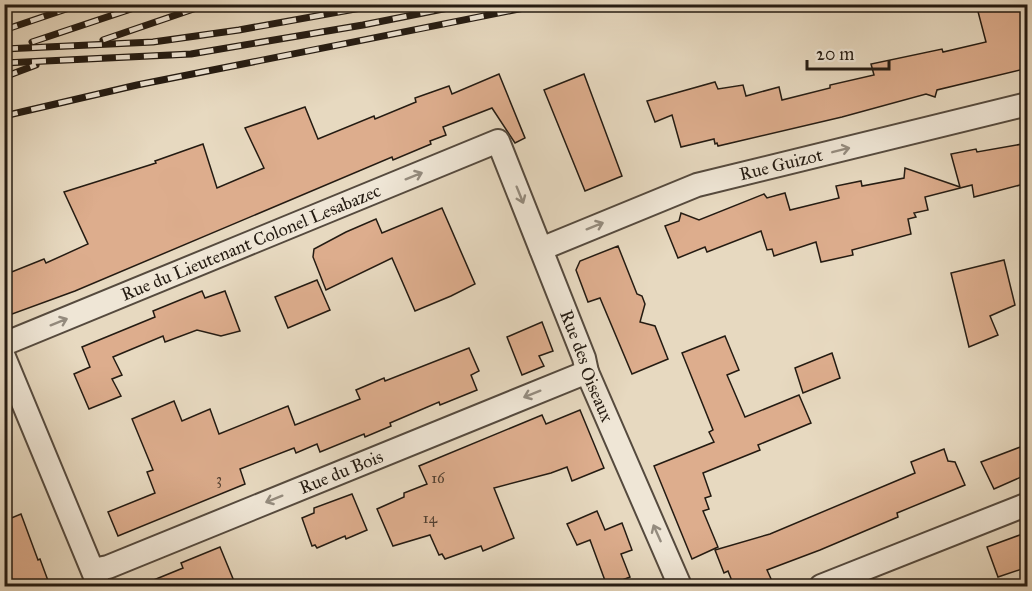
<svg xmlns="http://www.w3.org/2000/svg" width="1032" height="591" viewBox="0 0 1032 591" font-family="'IM FELL Great Primer',serif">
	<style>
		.building { fill: #ddad8d; stroke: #241b12; stroke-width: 1.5 }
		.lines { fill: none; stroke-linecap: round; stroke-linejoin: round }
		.street-casing { stroke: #554a3e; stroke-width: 26 }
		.street { stroke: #efe6d6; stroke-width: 22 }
		.rail-casing { stroke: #241b12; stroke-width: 7 }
		.rail { stroke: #efe6d6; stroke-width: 4.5; stroke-dasharray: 14; stroke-linecap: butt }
		.oneway { stroke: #948b7e }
		.labels { text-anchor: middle; stroke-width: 6; stroke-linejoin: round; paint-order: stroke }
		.number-label { font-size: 15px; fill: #524031 }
		.street-label { font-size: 18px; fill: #241b12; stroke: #efe6d6 }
	</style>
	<rect width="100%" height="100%" fill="#e7d9c0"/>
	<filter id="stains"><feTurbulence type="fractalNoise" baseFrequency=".00333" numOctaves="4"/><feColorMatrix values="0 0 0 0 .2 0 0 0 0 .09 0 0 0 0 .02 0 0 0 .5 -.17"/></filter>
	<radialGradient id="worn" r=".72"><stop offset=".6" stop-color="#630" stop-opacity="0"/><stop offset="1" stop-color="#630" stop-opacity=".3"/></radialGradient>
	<!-- building -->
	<g class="building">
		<path d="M976,4h52v64l-91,22 -2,7 -9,-3 -84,23 -124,29 -1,-3 -2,1 -1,-5 -33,8 -9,-32 -17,7 -8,-21 68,-19 3,7 25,-4 3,11 33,-9 3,13 48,-12v-3l44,-10 -3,-11 71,-15 1,3 43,-10z"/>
		<path d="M499,74l26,64 -10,5 -23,-35 -49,19 3,8 -16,6 1,3 -38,16 -1,-3 -317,134 -71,26v-42l40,-16 2,4 42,-19 -24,-52 92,-29 -1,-2 48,-17 14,44 47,-20 -19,-40 60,-21 13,32 56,-23 1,3 41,-17 -1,-4 34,-12 3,8z"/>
		<path d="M584,74l38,102 -37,15 -41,-101z"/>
		<path d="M1028,143v40l-54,14 -2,-12 -47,12 3,13 -14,3 2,4 -8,2 3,15 -59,16 1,5 -32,7 -5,-20 -42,14 -2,-7 -5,1 -6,-19 -54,21 -2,-5 -27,11 -13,-32 14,-5 2,-8 18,7 65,-26 3,4 18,-5 5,17 49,-12 -3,-12 25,-5 1,5 42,-8 1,-10 55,19 -9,-33 25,-5 1,3z"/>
		<path d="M442,208l33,76 -24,12 -36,15 -23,-53 -66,32 -13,-33 1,-8 32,-17 30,-13 6,14z"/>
		<path d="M618,246l19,48 5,2 3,8 -5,18 15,4 13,33 -36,15 -32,-76 -12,4 -12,-32 4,-9z"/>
		<path d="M1004,260l11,45 -25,11 8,19 -29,12 -18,-74z"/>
		<path d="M317,280l13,30 -42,18 -13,-31z"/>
		<path d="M202,291l3,7 20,-7 15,40 -19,5 -24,-6 -32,12 -2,-6 -50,21 9,18 -10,4 9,17 -32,13 -15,-35 16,-7 -8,-20 73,-30 -2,-6z"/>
		<path d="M542,322l11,29 -14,5 5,10 -22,9 -15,-38z"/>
		<path d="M725,336l14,34 -12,5 18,42 54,-22 12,28 -53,22 2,5 -57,23 8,23 -6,2 4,11 -6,2 15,36 -26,12 -38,-93 60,-24 -5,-10 4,-2 -31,-77z"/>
		<path d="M469,348l10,23 -8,4 6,15 -37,15 -1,-3 -49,21 1,3 -26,11 -1,-3 -44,18 -3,-8 -21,9 -2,-5 -54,21 5,15 -127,52 -10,-24 47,-19 -8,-21 6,-2 -21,-51 42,-18 8,20 28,-12 9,25 69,-28 7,19 65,-26 -4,-9 28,-12 1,3z"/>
		<path d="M832,353l8,25 -37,15 -8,-25z"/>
		<path d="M580,410l24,58 -32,13 -5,-14 -16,6 -57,15 20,50 -31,13 -2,-5 -36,13 -3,-5 -3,1 -9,-20 -37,11 -16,-37 27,-12v-4l23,-9 -8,-18 123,-51 4,9z"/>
		<path d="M1028,444v30l-34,15 -13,-27z"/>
		<path d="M944,449l4,12 7,1 10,23 -68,28 1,4 -78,33 -53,20 5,11 -13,5h-25l-6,-15 -4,2 -9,-23 55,-16 145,-61 -4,-11z"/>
		<path d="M352,494l15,36 -21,9 -1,-3 -28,12 -2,-3 -3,1 -10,-28 12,-5v-5z"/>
		<path d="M597,511l8,19 17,-7 10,27 -11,4 9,23 -23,9 -17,-46 -13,5 -10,-21z"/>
		<path d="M21,514l17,46 2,-1 10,27h-46l8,-7 -8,-18v-40z"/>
		<path d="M1028,532v35l-30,10 -11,-30z"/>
		<path d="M220,547l16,39h-97l44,-18 -2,-5z"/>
	</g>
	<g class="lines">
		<!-- street casing -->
		<g class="street-casing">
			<g id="street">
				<path id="s1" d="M541,249l156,-64 331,-81"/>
				<path id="s2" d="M4,344l494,-203 86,217 3,14 93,214"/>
				<path d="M4,357l95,229"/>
				<path id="s3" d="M93,570l15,-3 479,-195"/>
				<path d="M821,586l207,-82"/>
			</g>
		</g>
		<!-- street -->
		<use href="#street" class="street"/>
		<!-- rail casing -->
		<g class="rail-casing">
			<g id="rail">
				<path d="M4,30l77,-26"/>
				<path d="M103,40l105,-36"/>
				<path d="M32,42l114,-38"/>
				<path d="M4,49l149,-7 86,-12 144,-26"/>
				<path d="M4,63l187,-9 172,-29 105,-21"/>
				<path d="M4,77l32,-12"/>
				<path d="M4,116l133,-31 407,-81"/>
			</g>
		</g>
		<!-- rail -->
		<use href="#rail" class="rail"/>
	</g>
	<!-- one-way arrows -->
	<defs><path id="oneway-shaft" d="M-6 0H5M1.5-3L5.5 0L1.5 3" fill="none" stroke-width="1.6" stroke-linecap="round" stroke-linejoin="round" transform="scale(1.5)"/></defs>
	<g class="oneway">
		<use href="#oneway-shaft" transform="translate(841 150) rotate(-14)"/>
		<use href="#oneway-shaft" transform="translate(414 176) rotate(-22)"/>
		<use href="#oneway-shaft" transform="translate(520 195) rotate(68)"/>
		<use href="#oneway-shaft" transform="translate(595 226) rotate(-22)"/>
		<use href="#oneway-shaft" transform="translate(59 322) rotate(-22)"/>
		<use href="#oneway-shaft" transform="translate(532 394) rotate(158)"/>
		<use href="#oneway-shaft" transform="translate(274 499) rotate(158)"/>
		<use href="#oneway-shaft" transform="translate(657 533) rotate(-114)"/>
	</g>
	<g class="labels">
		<!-- number labels -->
		<g class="number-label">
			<text x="438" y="483">16</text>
			<text x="219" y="484">3</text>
			<text x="430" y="523">14</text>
		</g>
		<!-- street labels -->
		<g class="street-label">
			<text dy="6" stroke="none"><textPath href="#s1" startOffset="255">Rue Guizot</textPath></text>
			<text dy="6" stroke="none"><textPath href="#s2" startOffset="267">Rue du Lieutenant Colonel Lesabazec</textPath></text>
			<text dy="6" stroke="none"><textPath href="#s2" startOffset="776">Rue des Oiseaux</textPath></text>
			<text dy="6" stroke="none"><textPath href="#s3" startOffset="267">Rue du Bois</textPath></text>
		</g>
	</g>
	<!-- margin -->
	<rect width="1032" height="591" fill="none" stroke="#e7d9c0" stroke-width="24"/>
	<rect x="6" y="6" width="1020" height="579" fill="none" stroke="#241b12" stroke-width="3"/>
	<rect x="12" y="12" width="1008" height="567" fill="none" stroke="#241b12" stroke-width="1.5"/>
	<!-- scale -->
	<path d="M807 60v9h82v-9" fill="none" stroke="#241b12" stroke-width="3"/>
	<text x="816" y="60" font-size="18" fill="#241b12" stroke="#efe6d6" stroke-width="4.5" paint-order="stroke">20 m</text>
	<rect width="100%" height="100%" filter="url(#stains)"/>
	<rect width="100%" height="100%" fill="url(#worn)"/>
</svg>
